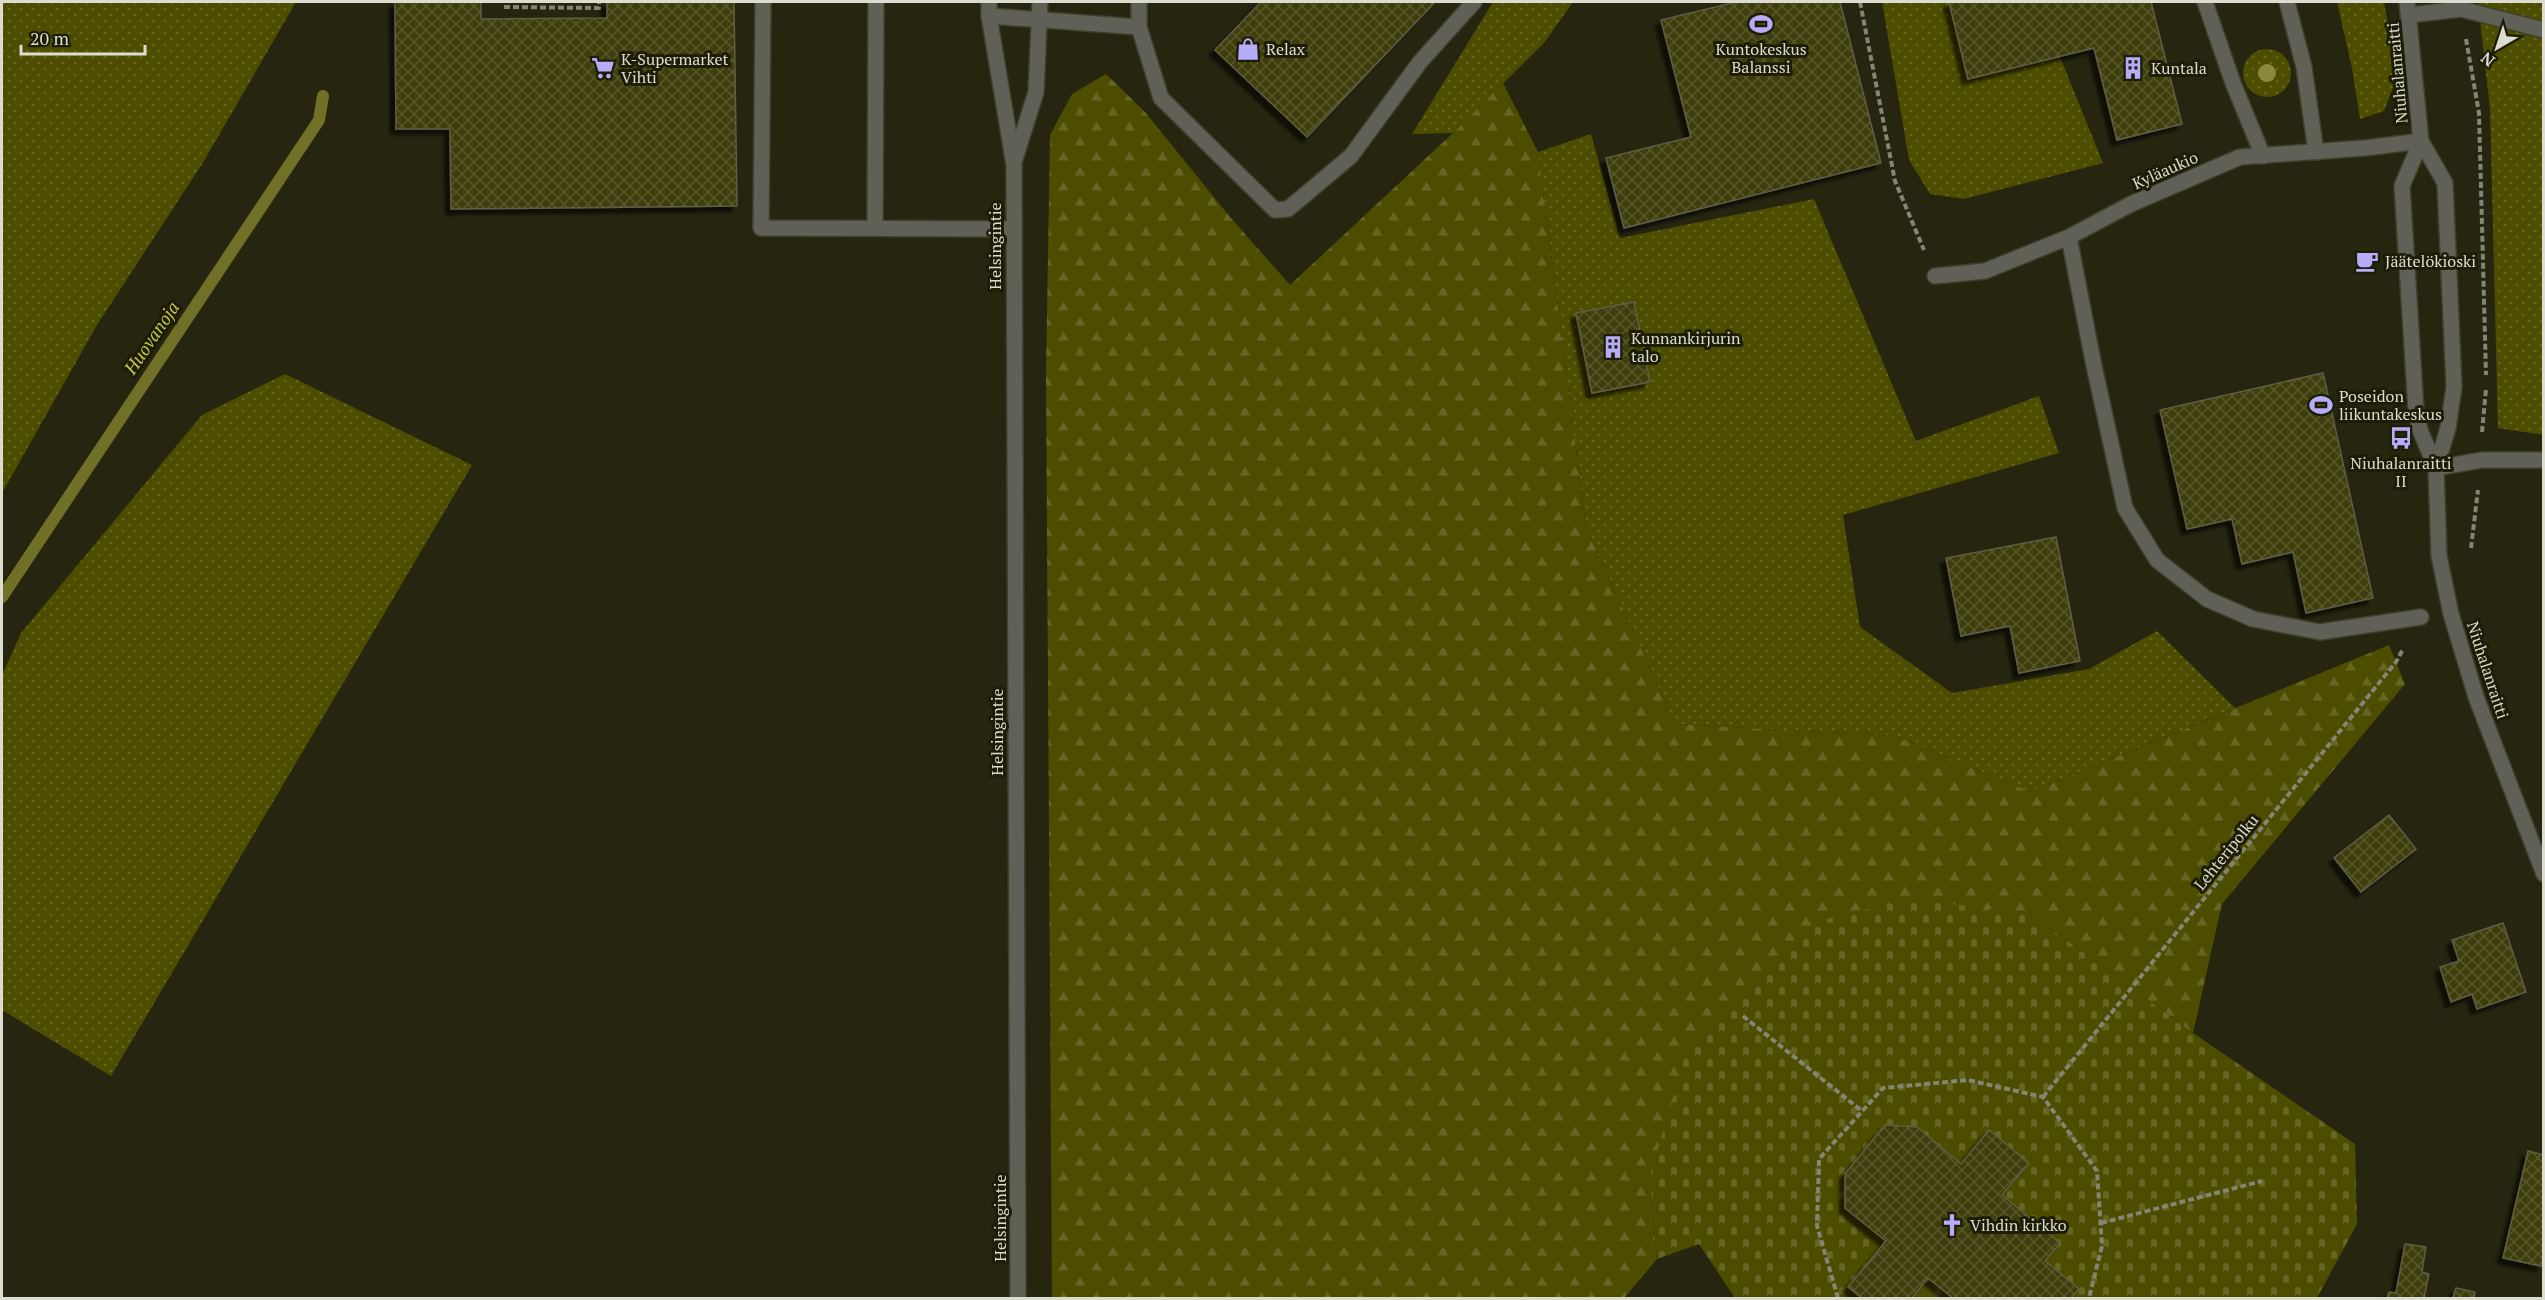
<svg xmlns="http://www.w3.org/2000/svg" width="2545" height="1300" viewBox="0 0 2545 1300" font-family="'PT Serif',serif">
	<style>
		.green { fill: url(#green-dots) }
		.forest { fill: url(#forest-firs) }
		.cemetery { fill: url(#cemetery-stones) }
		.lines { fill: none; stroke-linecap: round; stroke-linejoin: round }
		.stream { stroke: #707127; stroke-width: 12 }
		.building { fill: url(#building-cross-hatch); stroke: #5d5e47; stroke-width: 1.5; filter: url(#shadow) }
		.service-casing { stroke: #3f3f2b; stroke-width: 18 }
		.minor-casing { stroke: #3f3f2b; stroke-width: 18 }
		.tertiary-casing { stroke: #3f3f2b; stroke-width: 18 }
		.path { stroke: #848574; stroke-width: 4; stroke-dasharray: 6 3; stroke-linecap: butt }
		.service { stroke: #606056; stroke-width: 15 }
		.minor { stroke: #606056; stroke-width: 15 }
		.tertiary { stroke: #606056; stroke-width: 15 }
		.tree { fill: #8a8a3a }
		.labels { text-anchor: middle; stroke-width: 6; stroke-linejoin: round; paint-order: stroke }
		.poi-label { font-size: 16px; fill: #dcddd0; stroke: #1c1c07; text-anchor: start }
		.street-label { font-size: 16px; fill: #dcddd0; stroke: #1c1c07 }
		.water-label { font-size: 18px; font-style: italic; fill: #c8c846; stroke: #1c1c07 }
	</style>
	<defs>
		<pattern id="green-dots" width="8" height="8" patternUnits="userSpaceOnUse" patternTransform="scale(1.5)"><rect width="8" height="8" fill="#4d4d00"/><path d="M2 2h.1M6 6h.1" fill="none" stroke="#666624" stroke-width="1.8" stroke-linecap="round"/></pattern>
		<pattern id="forest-firs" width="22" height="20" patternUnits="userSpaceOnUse" patternTransform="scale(1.5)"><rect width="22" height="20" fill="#4d4d00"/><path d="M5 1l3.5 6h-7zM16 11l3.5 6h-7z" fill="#666624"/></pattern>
		<pattern id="cemetery-stones" width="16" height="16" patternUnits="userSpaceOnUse" patternTransform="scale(1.5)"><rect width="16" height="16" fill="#4d4d00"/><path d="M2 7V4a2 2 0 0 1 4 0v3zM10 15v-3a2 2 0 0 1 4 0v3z" fill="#666624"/></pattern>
		<pattern id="building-cross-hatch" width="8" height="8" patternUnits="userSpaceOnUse" patternTransform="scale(1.5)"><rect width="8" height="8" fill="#3e3e07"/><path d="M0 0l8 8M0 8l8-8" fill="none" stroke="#59592a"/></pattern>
		<filter id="shadow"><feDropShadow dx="-5.5" dy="5.5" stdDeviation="1.5" flood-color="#0009"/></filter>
	</defs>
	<rect width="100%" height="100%" fill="#252510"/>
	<!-- green -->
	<g class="green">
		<path d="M2,2h294l-92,159 -107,164 -95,168z"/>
		<path d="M1493,2h80l-29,41 -91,90 -41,1z"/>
		<path d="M1882,2h67l19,77 92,-22 43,106 -139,36 -34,-5 -21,-34z"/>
		<path d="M2337,2h47l13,75 -13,34 -24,8 -8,-51z"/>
		<path d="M2478,2h65v433l-45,-7 -8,-319z"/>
		<circle cx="2267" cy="73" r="24"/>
		<path d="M1591,134l29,104 194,-39 102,242 123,-45 20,57 -216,62 17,112 92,66 137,-24 68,-38 78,77 -204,84 -136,-56 -220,-12 -89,-197 -48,-375z"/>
		<path d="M285,374l187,91 -361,611 -109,-66v-335l19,-42 181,-218z"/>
	</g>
	<!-- forest -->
	<path class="forest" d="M1106,74l39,38 85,105 60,68 163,-152 50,-50 35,69 48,375 89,197 220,12 136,56 358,-147 16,39 -183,220 -29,129 -162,-119 -381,263 7,82 -33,39h-572l-6,-925 4,-238 22,-41z"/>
	<!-- cemetery -->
	<path class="cemetery" d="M1912,899l119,15 162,119 162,111 2,80 -40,74h-582l-36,-54 -42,15 -7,-82 39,-135 129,-121z"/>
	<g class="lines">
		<!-- stream -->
		<path class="stream" d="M2,597l317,-477 4,-24"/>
	</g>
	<!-- building -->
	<g class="building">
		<path d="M395,2h86v17l126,-1v-16h127l3,204 -286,3 -1,-80h-54z"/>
		<path d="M1261,2h174l-128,135 -92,-87z"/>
		<path d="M1736,2h104l41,161 -257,65 -18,-70 85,-21 -30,-117z"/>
		<path d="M1949,2h202l31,122 -65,16 -23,-92 -126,31z"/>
		<path d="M1634,302l16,80 -58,11 -16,-80z"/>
		<path d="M2323,373l50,225 -67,15 -13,-61 -51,12 -10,-45 -45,10 -27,-119z"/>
		<path d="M2056,537l24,124 -61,12 -9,-47 -49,10 -15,-78z"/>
		<path d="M2389,815l27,34 -55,43 -27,-34z"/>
		<path d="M2503,923l23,69 -49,17 -5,-15 -21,8 -11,-35 19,-6 -7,-21z"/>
		<path d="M1885,1125l32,2 44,37 28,-34 40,33 -27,32 58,48 -15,18 34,28 -8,9h-118l-25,-20 -16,20h-50l-14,-11 38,-46 -41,-33v-34z"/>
		<path d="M2528,1151l16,4v99l-3,12 -38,-8z"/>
		<path d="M2405,1244l21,3 -4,25 7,2 -5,24h-37l2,-6 7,1z"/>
		<path d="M2456,1288l19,4 -1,6h-21z"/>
	</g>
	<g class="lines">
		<!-- service casing -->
		<g class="service-casing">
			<g id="service">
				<path d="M763,2l-2,226 252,1"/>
				<path d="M1139,2v25l22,71 114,112 13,-1 63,-53 69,-94 54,-60"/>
				<path d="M2205,2l28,81 30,73"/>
				<path d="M2287,2l17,65 12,85"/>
				<path d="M2410,15l51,-6 83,21"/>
				<path d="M989,16l150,11"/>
				<path d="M875,228l1,-226"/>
				<path d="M2069,237l24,124 32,147 32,52 50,39 46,20 67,13 101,-15"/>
				<path d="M1935,276l50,-5 84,-34 62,-33 109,-47 125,-9 56,-7"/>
			</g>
		</g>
		<!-- minor casing -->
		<g class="minor-casing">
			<path id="minor" d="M2436,468l46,-8h62"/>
		</g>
		<!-- tertiary casing -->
		<g class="tertiary-casing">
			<g id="tertiary">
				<path d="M989,2v14l25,149 4,1133"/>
				<path d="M2407,2l14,139 24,42 9,204 -6,41 -12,40 3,88 12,58 25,83 68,177"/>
				<path d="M2421,141l-19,45 14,225 4,19 16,38"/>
				<path d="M1014,162l22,-70 4,-90"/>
			</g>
		</g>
		<!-- path -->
		<g class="path">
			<path d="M1860,2l35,179 29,69"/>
			<path d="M504,7l95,1v-6"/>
			<path d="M2466,39l13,74 7,262"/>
			<path d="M2482,432l4,-43"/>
			<path d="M2471,548l7,-58"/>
			<path d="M1743,1016l119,95"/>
			<path d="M2043,1097l353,-435 7,-13"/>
			<path d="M2101,1223l161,-42"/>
			<path d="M1838,1298l-21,-72 2,-67 64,-71 85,-8 75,17 54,74 5,75 -13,52"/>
		</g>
		<!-- service -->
		<use href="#service" class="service"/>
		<!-- minor -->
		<use href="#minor" class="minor"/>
		<!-- tertiary -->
		<use href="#tertiary" class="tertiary"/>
	</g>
	<!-- trees -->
	<circle class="tree" cx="2267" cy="73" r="9"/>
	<!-- icons -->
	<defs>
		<g id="stadium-bare" transform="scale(1.8)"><path d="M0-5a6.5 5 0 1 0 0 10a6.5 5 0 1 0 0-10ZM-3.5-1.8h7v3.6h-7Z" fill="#b6acf8" stroke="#1c1c07" stroke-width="2.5" paint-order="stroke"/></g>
		<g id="shop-bare" transform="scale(1.8)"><path d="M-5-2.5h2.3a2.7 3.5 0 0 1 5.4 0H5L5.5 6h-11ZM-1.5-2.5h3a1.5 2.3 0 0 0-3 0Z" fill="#b6acf8" stroke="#1c1c07" stroke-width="2.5" paint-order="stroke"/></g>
		<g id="supermarket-bare" transform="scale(1.8)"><path d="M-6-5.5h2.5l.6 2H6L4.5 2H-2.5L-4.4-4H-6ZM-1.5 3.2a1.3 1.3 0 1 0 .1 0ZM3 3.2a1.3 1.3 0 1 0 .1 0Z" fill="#b6acf8" stroke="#1c1c07" stroke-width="2.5" paint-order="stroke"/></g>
		<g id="building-bare" transform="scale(1.8)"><path d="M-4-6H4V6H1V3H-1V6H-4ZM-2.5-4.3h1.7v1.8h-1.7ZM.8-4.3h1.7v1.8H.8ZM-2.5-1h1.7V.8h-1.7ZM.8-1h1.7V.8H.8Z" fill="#b6acf8" stroke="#1c1c07" stroke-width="2.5" paint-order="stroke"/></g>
		<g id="cafe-bare" transform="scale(1.8)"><path d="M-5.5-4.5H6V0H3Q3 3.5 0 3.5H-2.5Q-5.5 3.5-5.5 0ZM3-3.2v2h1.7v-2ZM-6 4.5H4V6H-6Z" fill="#b6acf8" stroke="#1c1c07" stroke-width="2.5" paint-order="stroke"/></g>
		<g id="bus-bare" transform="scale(1.8)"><path d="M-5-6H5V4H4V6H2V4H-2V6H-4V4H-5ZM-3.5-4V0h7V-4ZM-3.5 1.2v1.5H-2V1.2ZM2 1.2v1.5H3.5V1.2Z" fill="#b6acf8" stroke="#1c1c07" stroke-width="2.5" paint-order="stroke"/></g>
		<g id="church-bare" transform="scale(1.8)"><path d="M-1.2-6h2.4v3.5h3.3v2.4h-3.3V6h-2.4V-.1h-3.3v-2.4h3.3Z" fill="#b6acf8" stroke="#1c1c07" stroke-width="2.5" paint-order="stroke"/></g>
	</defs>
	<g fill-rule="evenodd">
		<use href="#stadium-bare" x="1761" y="24"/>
		<use href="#shop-bare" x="1248" y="49"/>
		<use href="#supermarket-bare" x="603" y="68"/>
		<use href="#building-bare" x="2133" y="68"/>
		<use href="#cafe-bare" x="2367" y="261"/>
		<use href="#building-bare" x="1613" y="347"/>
		<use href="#stadium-bare" x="2321" y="405"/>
		<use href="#bus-bare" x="2401" y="438"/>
		<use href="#church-bare" x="1952" y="1225"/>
	</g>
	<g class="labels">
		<!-- poi labels -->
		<g class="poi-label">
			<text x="1266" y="55">Relax</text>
			<text x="1761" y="55" text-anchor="middle">Kuntokeskus<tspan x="1761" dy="18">Balanssi</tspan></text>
			<text x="621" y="65">K-Supermarket<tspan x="621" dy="18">Vihti</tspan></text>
			<text x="2151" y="74">Kuntala</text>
			<text x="2385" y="267">Jäätelökioski</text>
			<text x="1631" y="344">Kunnankirjurin<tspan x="1631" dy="18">talo</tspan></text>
			<text x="2339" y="402">Poseidon<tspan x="2339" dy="18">liikuntakeskus</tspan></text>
			<text x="2401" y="469" text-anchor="middle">Niuhalanraitti<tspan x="2401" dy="18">II</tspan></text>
			<text x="1970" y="1231">Vihdin kirkko</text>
		</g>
		<!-- street labels -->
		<g class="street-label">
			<text transform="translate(2397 73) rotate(-95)" y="6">Niuhalanraitti</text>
			<text transform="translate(2165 170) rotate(-24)" y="6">Kyläaukio</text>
			<text transform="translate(995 246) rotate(-90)" y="6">Helsingintie</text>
			<text transform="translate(2488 670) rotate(72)" y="6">Niuhalanraitti</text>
			<text transform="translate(997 732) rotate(-90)" y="6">Helsingintie</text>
			<text transform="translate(2226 852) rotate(-51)" y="6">Lehteripolku</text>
			<text transform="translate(1000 1218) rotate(-90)" y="6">Helsingintie</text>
		</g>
		<!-- water labels -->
		<g class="water-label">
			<text transform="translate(152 338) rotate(-56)" y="6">Huovanoja</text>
		</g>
	</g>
	<!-- border -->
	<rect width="2545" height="1300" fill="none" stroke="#dcddd0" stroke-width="6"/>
	<!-- north arrow -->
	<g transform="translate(2497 48) rotate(219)" stroke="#1c1c07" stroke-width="4.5" paint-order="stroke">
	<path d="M0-4.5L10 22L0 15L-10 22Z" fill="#dcddd0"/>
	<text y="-9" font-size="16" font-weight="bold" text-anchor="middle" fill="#dcddd0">N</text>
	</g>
	<!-- scale -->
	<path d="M21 45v9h124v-9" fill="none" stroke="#dcddd0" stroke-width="3"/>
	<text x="30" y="45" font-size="18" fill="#dcddd0" stroke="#1c1c07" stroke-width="4.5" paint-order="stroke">20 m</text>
</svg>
